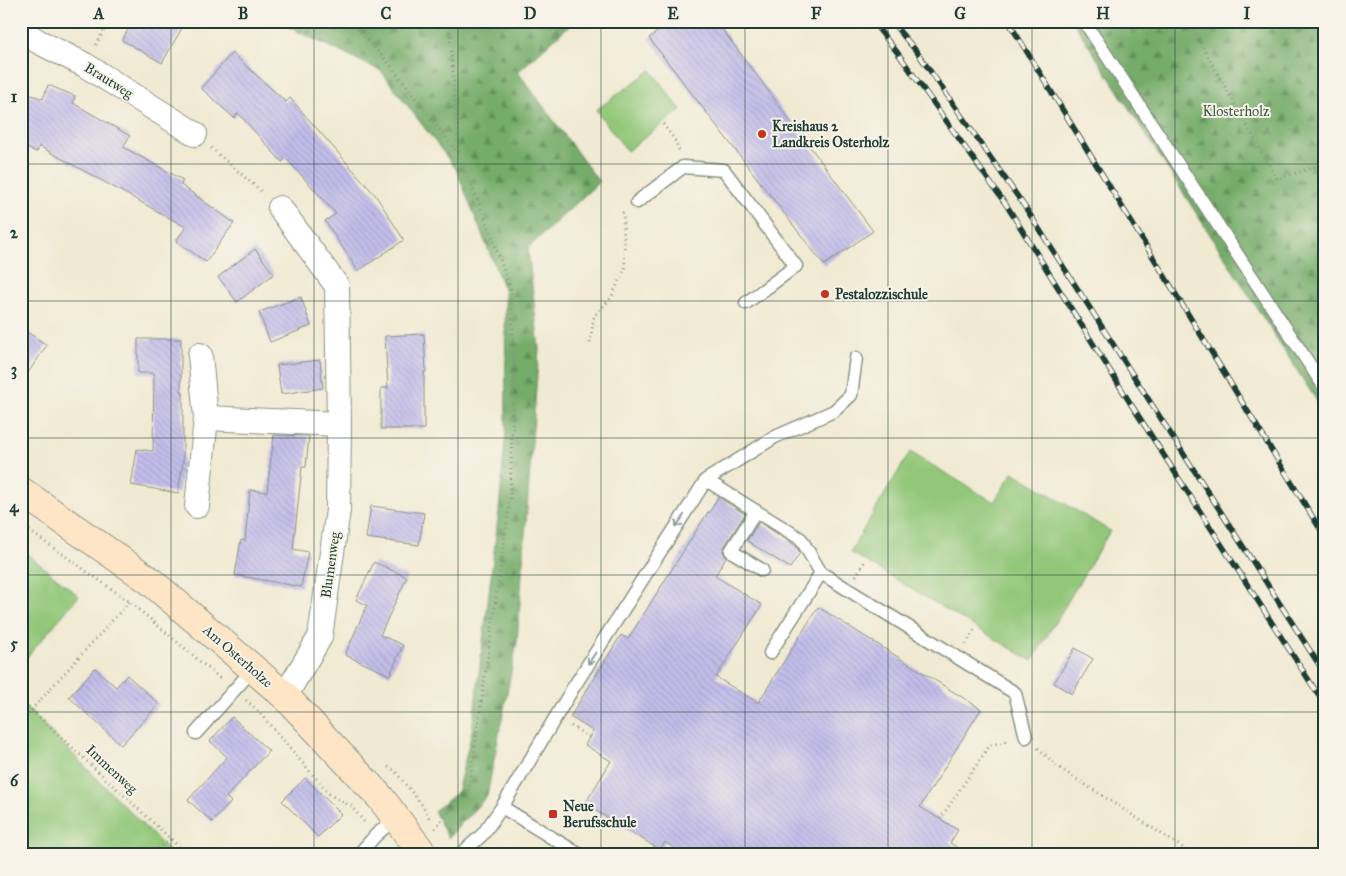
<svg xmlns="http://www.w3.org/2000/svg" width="1346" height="876" viewBox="0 0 1346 876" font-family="'IM FELL Great Primer',serif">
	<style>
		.forest { fill: url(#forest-firs); stroke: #4a744e }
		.garden { fill: #92c779; stroke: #588256 }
		.building { fill: url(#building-back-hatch) }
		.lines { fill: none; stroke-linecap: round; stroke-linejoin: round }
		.lane-casing { stroke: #889484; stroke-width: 15 }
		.street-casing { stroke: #889484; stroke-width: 26 }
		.secondary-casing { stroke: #889484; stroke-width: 30 }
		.path { stroke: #889484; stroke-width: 3; stroke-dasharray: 1 4; stroke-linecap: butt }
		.lane { stroke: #fff; stroke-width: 12 }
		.street { stroke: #fff; stroke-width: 24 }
		.secondary { stroke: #fde5c5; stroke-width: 28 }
		.rail-casing { stroke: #1f3d34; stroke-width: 5.5 }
		.rail { stroke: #f7f3e8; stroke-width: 4; stroke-dasharray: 11; stroke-linecap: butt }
		.oneway { stroke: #8f9e9a }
		.grid { fill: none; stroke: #1f3d34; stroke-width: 1; stroke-opacity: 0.55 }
		.poi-dot { fill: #c8321e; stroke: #f7f3e8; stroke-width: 2 }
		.labels { text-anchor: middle; stroke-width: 4; stroke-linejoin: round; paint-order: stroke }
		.street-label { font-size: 14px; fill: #1f3d34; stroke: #f7f3e8 }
		.park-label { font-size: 14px; fill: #365942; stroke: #f7f3e8 }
		.poi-label { font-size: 14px; font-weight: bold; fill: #1f3d34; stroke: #f7f3e8; text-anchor: start }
		.neatline { fill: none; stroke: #1f3d34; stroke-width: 2 }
		.grid-label { font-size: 16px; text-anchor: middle; font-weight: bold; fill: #1f3d34 }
	</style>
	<defs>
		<pattern id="forest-firs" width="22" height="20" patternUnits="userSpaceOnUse" patternTransform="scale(1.25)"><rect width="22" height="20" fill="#75ac69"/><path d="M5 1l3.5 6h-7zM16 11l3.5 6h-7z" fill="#5f8d57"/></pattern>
		<pattern id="building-back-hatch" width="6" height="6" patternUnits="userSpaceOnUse" patternTransform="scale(1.25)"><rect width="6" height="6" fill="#c3bdea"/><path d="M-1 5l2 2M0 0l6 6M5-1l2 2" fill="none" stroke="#a7a3c9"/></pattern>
	</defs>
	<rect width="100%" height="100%" fill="#f7f3e8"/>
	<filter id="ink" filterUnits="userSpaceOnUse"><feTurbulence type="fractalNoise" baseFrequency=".02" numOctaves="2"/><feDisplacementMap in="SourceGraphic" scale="10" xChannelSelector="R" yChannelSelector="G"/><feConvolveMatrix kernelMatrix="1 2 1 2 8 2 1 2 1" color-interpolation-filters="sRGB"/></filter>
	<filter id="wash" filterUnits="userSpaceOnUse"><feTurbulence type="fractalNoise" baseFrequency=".0096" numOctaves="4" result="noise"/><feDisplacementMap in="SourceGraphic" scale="20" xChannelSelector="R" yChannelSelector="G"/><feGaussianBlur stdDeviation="1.12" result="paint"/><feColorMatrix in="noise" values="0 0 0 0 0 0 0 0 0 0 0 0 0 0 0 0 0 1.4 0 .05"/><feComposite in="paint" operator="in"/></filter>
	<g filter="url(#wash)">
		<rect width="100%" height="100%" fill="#f1ead3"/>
		<!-- forest -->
		<g class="forest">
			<path d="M275,21h299l-56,51 81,110 -71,66 11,101 -22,293 -30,154 -39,42 -14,-27 23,-18 15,-62 27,-221 7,-80 -1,-138 -49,-123 -75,-98z"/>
			<path d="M1073,21h252v393z"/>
		</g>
		<!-- garden -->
		<g class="garden">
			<path d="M651,70l30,40 -54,41 -31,-41z"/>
			<path d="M910,452l84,50 19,-30 97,59 -78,130 -182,-109z"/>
			<path d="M21,549l58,47 -58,68z"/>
			<path d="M21,702l152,153h-152z"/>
		</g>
		<g id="blocks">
			<!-- building -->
			<g class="building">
				<path d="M133,21h38l11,7 -20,35 -40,-23z"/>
				<path d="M672,21h44l157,210 -49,34 -175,-227z"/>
				<path d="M232,53l54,49 4,-4 86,98 28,44 -46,31 -33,-50 11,-7 -50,-56 -4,4 -44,-49 -4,5 -33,-30z"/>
				<path d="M48,85l27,11 -2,7 57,33 -7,11 60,33 -2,5 53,38 -28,39 -30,-21 10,-14 -147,-81 -2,6 -16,-6v-42l5,-11 17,6z"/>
				<path d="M255,249l19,25 -37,28 -19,-25z"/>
				<path d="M301,297l10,29 -41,16 -11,-30z"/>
				<path d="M21,328l26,17 -26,38z"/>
				<path d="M424,334l2,38h-2v57h-43v-41h7l-3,-52z"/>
				<path d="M138,339h43v52h2v71l-5,31 -47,-8 6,-36 16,2 1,-78h-16z"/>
				<path d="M320,360l3,28 -42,6 -4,-29z"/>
				<path d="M274,435l35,1 -3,31h-4l-9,82 15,3 -7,35 -66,-12 6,-35 4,1 5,-51 17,2z"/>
				<path d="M718,497l27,17 -21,33 -1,4 3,6 -11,19 47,29 -46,72 42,26 60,-96 163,102 -61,98 38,23 -8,13 19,12h-285l-19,-13 -5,8 -75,-46 26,-43 -26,-16 8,-14 -23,-14 51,-82 7,4 80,-127 1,1z"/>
				<path d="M371,506l53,7 -5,32 -53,-7z"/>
				<path d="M759,522l37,24 4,7 -10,15 -43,-27z"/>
				<path d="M374,562l33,15 -27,58 23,10 -13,30 -45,-20 22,-50 -11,-5z"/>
				<path d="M1075,648l18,11 -21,35 -18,-11z"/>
				<path d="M95,668l21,19 11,-12 32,29 -38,41 -52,-48z"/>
				<path d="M232,717l37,34 -43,46 5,5 -19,20 -24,-22 39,-43 -17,-16z"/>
				<path d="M305,778l36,36 -23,23 -36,-36z"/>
			</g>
		</g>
	</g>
	<g filter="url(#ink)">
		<use href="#blocks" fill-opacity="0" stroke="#889484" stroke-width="1"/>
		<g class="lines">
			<!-- lane casing -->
			<g class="lane-casing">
				<g id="lane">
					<path d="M1084,21l241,367"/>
					<path d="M637,202l46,-35 41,3 72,96 -50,37"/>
					<path d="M706,480l95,59 20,34 194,120 11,44"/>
					<path d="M756,511l-25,40 31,19"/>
					<path d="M770,653l51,-80"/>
					<path d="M196,733l57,-64"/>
					<path d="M502,807l78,48"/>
					<path d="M358,855l18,-20 20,-17"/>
					<path d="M460,855l23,-21 19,-27 71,-119 133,-208 69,-43 59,-26 17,-16 5,-37"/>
				</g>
			</g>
			<!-- street casing -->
			<g class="street-casing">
				<g id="street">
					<path d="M21,31l18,11 46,23 110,69"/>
					<path d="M280,208l57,78 2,138 -1,86 -18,127 -35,59"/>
					<path d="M206,418l133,6"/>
					<path d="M197,506l9,-88 -6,-63"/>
				</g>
			</g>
			<!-- secondary casing -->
			<g class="secondary-casing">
				<path id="secondary" d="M21,491l128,89 136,116 95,101 44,58"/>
			</g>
			<!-- path -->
			<g class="path">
				<path d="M351,21l40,45 68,89 28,68 24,67 3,72 -4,138 -41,289 -35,40"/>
				<path d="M449,21l10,133"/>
				<path d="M1188,21l89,158 48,-15"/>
				<path d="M96,45l13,-24"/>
				<path d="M21,71l6,-10"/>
				<path d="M663,124l13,18 3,10"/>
				<path d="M211,148l52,45"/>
				<path d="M590,343l4,-27 17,-18 14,-30 -2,-55 1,-1"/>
				<path d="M21,525l109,77 92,78"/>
				<path d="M856,576l9,-15"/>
				<path d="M966,644l10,-17"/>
				<path d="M21,700l167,155"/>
				<path d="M246,700l12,11 72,84 21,11 15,18"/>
				<path d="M21,721l109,-120"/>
				<path d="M571,726l18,11"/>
				<path d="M1038,748l20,19 136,88"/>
				<path d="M388,767l6,3 29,36 6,12"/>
				<path d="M940,819l50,-74 19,-4"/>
				<path d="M150,855l21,-16"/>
				<path d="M665,855l13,-4"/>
			</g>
			<!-- lane -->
			<use href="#lane" class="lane"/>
			<!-- street -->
			<use href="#street" class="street"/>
			<!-- secondary -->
			<use href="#secondary" class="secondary"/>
			<!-- rail casing -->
			<g class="rail-casing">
				<g id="rail">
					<path d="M872,21l25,31 110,154 127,203 191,296"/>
					<path d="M891,21l26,31 108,155 300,467"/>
					<path d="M1008,21l317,516"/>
				</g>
			</g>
			<!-- rail -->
			<use href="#rail" class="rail"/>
		</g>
		<!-- one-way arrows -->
		<defs><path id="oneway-shaft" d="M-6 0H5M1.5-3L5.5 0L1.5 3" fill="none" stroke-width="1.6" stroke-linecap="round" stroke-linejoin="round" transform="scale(1.25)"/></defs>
		<g class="oneway">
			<use href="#oneway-shaft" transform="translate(680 521) rotate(123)"/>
			<use href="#oneway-shaft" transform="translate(592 658) rotate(123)"/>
		</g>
	</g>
	<!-- grid -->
	<path class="grid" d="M171,21v834M314,21v834M458,21v834M601,21v834M745,21v834M888,21v834M1032,21v834M1175,21v834M21,164h1304M21,301h1304M21,438h1304M21,575h1304M21,712h1304"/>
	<!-- markers -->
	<g class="poi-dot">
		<circle cx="762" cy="134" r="5"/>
		<circle cx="825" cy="294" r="5"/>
		<rect x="548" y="809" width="10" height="10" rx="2.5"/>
	</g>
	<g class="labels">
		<!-- street labels -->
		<g class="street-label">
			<text transform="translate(109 80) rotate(32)" y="5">Brautweg</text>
			<text transform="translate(330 565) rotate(-82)" y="5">Blumenweg</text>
			<text transform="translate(238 656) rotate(41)" y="5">Am Osterholze</text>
			<text transform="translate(112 769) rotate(43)" y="5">Immenweg</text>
		</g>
		<!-- park labels -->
		<g class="park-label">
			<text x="1236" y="116">Klosterholz</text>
		</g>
		<!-- poi labels -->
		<g class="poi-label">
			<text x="772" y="131">Kreishaus 2<tspan x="772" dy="16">Landkreis Osterholz</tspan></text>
			<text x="835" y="299">Pestalozzischule</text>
			<text x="563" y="811">Neue<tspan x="563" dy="16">Berufsschule</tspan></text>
		</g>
	</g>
	<!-- margin -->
	<rect width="1346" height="876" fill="none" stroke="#f7f3e8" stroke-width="55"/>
	<rect x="28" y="28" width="1290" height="820" class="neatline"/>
	<g class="grid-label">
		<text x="99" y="19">A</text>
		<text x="243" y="19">B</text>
		<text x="386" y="19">C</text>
		<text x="530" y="19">D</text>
		<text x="673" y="19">E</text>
		<text x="816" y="19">F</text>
		<text x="960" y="19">G</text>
		<text x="1103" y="19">H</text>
		<text x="1247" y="19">I</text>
		<text x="14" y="102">1</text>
		<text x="14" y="238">2</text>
		<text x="14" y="375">3</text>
		<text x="14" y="512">4</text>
		<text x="14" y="649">5</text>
		<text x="14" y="786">6</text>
	</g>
</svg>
